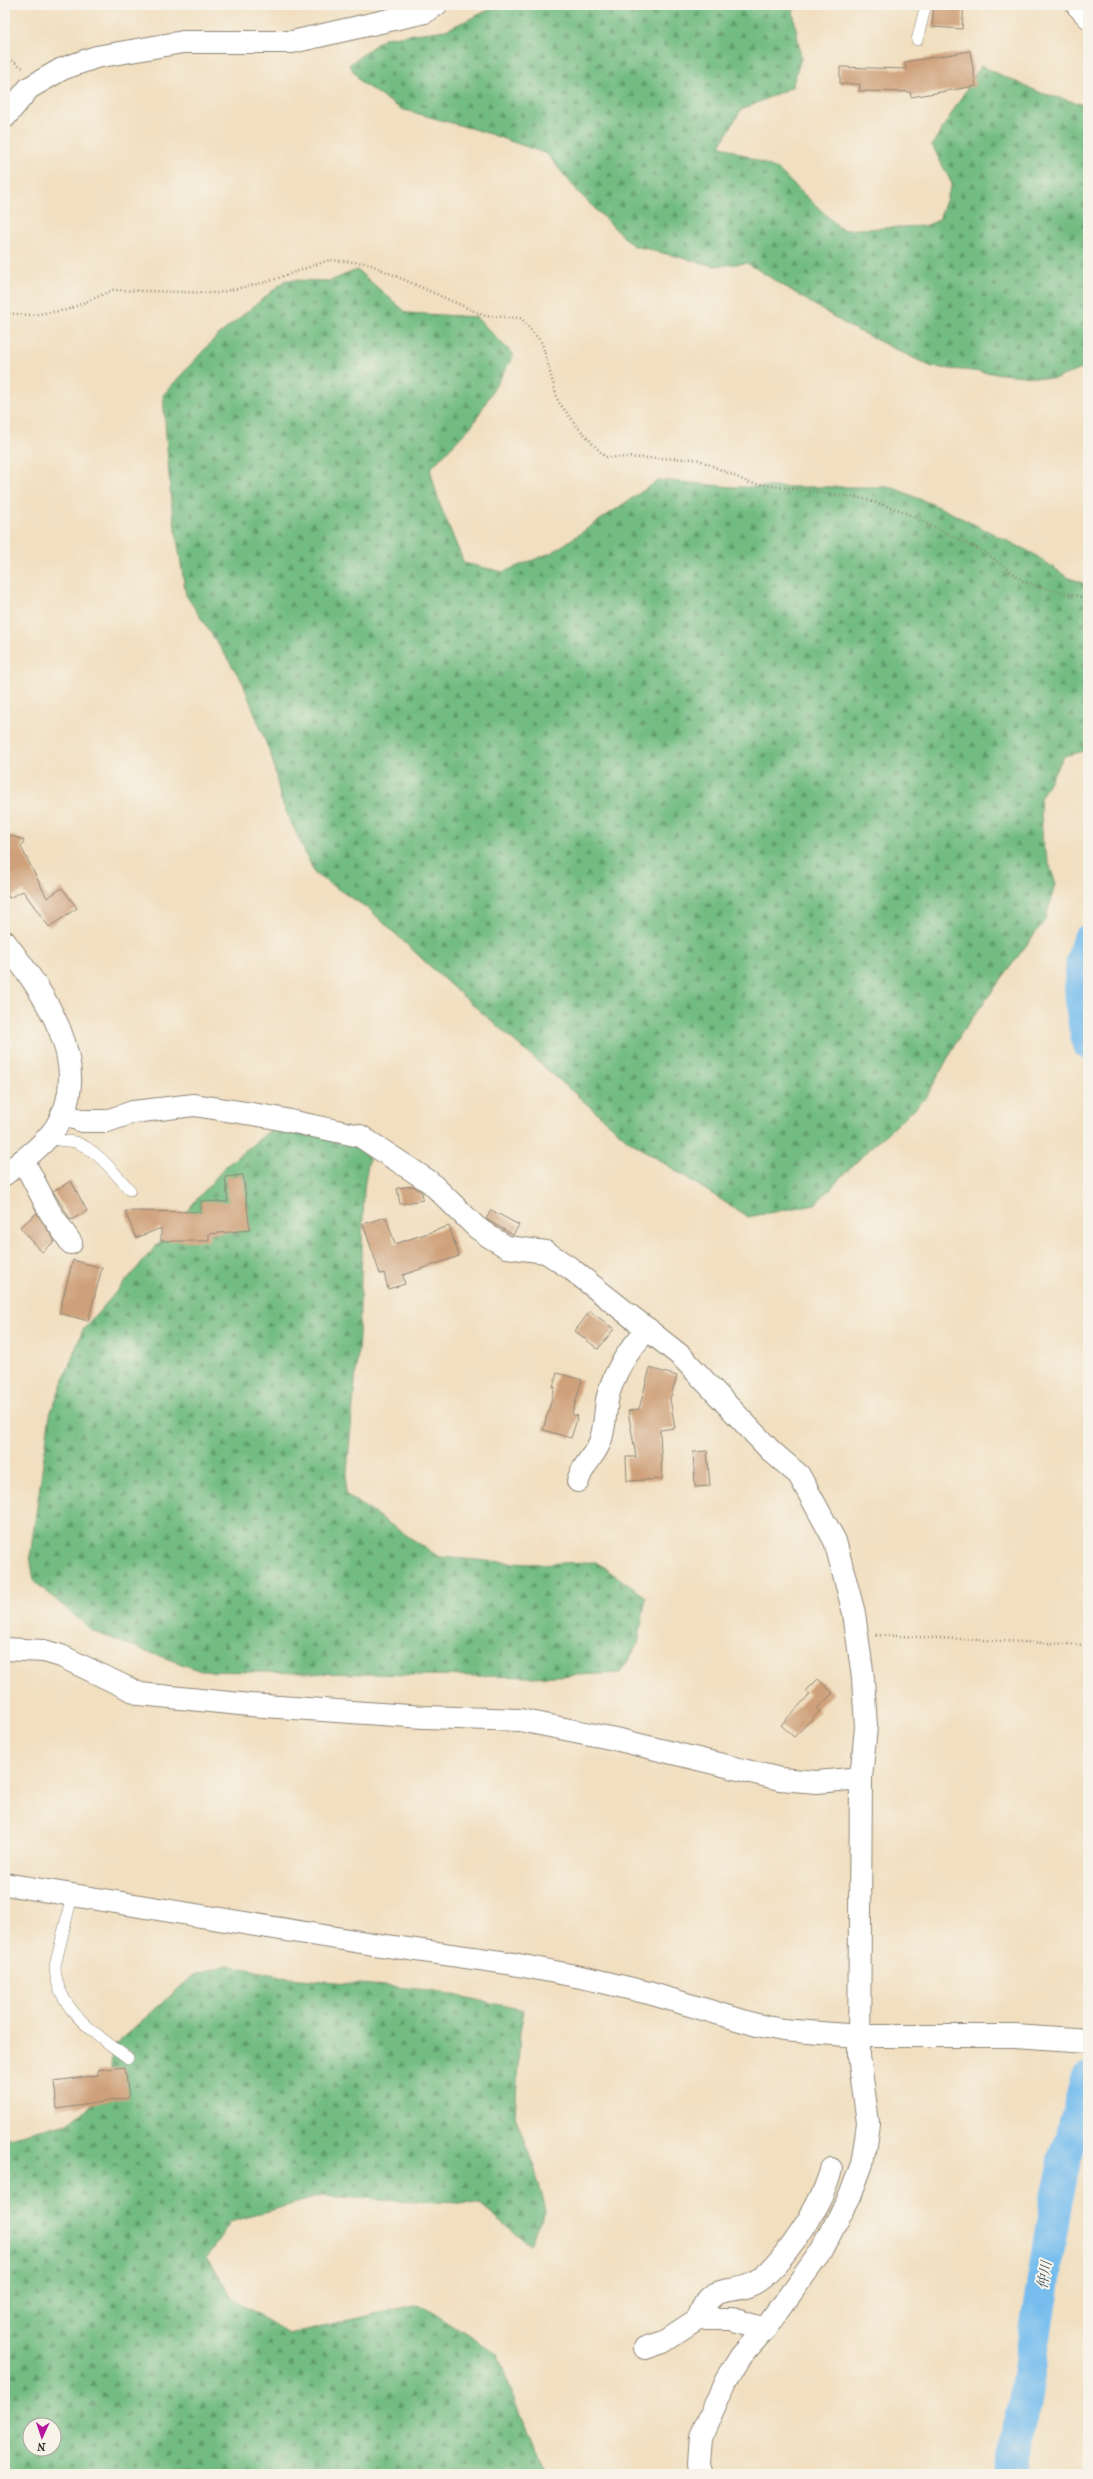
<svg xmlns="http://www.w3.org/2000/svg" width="1093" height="2479" viewBox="0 0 1093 2479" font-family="'IM FELL French Canon','Noto Serif JP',serif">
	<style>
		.forest { fill: url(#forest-firs); stroke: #4e7456; fill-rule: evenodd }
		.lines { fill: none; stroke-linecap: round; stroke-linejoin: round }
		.river { stroke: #76bdee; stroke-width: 33 }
		.building { fill: #cfa17a }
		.service-casing { stroke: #8e8576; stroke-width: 12 }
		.minor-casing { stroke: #8e8576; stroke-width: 24 }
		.path { stroke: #8e8576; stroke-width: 2.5; stroke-dasharray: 1 3; stroke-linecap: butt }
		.service { stroke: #fff; stroke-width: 11 }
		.minor { stroke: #fff; stroke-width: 22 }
		.labels { text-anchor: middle; stroke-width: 4; stroke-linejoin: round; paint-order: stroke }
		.water-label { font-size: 14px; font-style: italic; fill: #425766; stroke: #f7f3e8 }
	</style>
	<defs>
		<pattern id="forest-firs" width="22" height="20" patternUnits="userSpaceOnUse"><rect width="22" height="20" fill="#72bc82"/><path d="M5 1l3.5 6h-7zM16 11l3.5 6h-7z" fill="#5e996b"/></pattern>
	</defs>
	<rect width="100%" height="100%" fill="#f7f3e8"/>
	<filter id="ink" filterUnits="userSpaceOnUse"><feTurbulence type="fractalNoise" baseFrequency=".025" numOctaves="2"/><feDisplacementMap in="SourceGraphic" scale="8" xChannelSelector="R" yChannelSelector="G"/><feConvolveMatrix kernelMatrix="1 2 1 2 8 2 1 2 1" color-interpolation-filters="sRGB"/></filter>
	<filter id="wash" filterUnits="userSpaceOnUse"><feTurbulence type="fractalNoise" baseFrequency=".012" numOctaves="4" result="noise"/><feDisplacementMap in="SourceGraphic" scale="16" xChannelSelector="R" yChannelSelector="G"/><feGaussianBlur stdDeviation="0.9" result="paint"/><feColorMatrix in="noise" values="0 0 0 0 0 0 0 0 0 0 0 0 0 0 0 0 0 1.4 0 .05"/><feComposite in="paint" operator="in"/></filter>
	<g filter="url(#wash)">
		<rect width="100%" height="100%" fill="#f1dfc0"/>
		<!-- forest -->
		<g class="forest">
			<path d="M500,5h292l9,53 -9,29 -51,23 -21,35 57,24 65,61 83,-4 14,-6 13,-36 -20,-39 49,-79 60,27 47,13v261l-35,12 -121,-12 -82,-40 -103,-64 -33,3 -82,-21 -52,-51 -33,-40 -63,-22 -83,-23 -39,-26 -13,-18 35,-27 62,-8z"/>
			<path d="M357,270l50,43 69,4 38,38 -41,69 -43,45 10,36 24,58 39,9 50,-20 106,-72 73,7h159l50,21 91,45 35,24 21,8v165l-24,6 -24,42 3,48 13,38 -11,36 -83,112 -36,66 -57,51 -54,55 -67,13 -120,-77 -180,-157 -78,-73 -55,-36 -34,-74 -9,-42 -30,-77 -56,-86 -15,-94 -8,-106 53,-58 70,-57 44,1z"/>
			<path d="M283,1120l60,15 26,23 -5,30 -5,150 -14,156 94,63 89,7 68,-2 50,35 -8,47 -18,29 -87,4 -332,-6 -107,-39 -60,-51 -4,-25 20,-142 33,-84 143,-164z"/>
			<path d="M228,1965l61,13 141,12 94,20 -4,21 -5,85 20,54 11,40 -17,34 -49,-40 -159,-8 -91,26 -24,36 28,41 55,35 130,-30 78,50 47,120h-539v-335l63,-16 42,-32 2,-44 82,-72zM30,2425h24v24h-24z"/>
		</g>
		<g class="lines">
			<!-- river -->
			<g class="river">
				<path d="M1088,941c-12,33 -7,69 0,102"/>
				<path d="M1013,2474l43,-274 10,-45 22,-76"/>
			</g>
		</g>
		<g id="blocks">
			<!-- building -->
			<g class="building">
				<path d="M934,5h30l-2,24 -30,-2z"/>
				<path d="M970,51l6,35 -65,11 -1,-5 -51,-1 1,-7h-20v-17l66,2 -1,-7z"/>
				<path d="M5,834l19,6 -3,7 26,51 15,-10 15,20 -28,19 -26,-36 -14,7 -4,-8z"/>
				<path d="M243,1175l7,55 -41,4v7h-48v-13l-25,10 -11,-27 76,1v-11l27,1 -3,-25z"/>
				<path d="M71,1181l16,30 -16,9 -18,-29z"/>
				<path d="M413,1186l9,6 1,8 -23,4 -3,-16z"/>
				<path d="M491,1210l28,15 -6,10 -27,-16z"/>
				<path d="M37,1213l18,28 -13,11 -22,-25z"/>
				<path d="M386,1217l9,27 54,-18 10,30 -56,19 2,9 -17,5 -4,-16 -4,1 -17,-50z"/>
				<path d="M73,1260l29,8 -14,53 -29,-8z"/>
				<path d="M590,1311l24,18 -16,20 -23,-18z"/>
				<path d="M650,1368l27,8 -7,23 5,29 -15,2 2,49 -35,2 -1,-24h10l-8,-46 11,-2z"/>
				<path d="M557,1373l25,7 -10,34 6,2 -7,22 -28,-8 12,-43h-2z"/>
				<path d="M707,1451l3,35 -15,1 -2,-35z"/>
				<path d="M818,1679l15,14 -16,16 3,2 -26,26 -13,-12 29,-31 -4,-3z"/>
				<path d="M125,2067l4,31 -72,11 -3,-28 44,-6v-5z"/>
			</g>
		</g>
	</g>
	<g filter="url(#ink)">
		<use href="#blocks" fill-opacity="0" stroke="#8e8576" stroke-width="1"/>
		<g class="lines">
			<!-- service casing -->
			<g class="service-casing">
				<g id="service">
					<path d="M917,40l9,-35"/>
					<path d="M47,1137c12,5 19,3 28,5 22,7 40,32 55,48"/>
					<path d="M72,1896l-17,70c1,43 41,68 73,92"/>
				</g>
			</g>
			<!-- minor casing -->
			<g class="minor-casing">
				<g id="minor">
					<path d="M1077,5l11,12"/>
					<path d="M5,117l24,-29 33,-19 34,-12 87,-15h109l133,-30 11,-7"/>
					<path d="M5,942c37,49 91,122 51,185 -13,19 -33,33 -51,47"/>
					<path d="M62,1114l21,7h24l26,-9 61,-7 77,12 89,19 70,46 46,45 14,10 17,10 39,5 24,16 111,88 90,95 28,24 36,66 19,72 9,65 3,49 -5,51 -2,278 9,67 -3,22 -3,19 -12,32 -30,57 -55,76 -24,27 -15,24 -25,57 -2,27 3,10"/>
					<path d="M23,1160l27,52 21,31"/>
					<path d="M578,1481c4,-16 16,-24 22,-39 5,-14 5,-28 7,-42 6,-28 22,-51 41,-71"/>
					<path d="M5,1649l39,2 17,5 79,38 110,11 174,12 96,3 95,19 165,40 37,3 44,-4"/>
					<path d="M5,1884l368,60 135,19 78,15 63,15 108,32 26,5 76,6h155l74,5"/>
					<path d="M698,2319c13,-43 37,-19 64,-41 25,-21 62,-76 69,-109"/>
					<path d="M645,2348l18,-6 35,-23h34l33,10"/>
				</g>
			</g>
			<!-- path -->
			<g class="path">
				<path d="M5,56l18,12"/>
				<path d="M5,313l25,2 37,-5 46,-20 104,3 50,-11 62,-22 38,3 118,53 36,2 21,25 16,58 17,23 30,33 92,2 53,24 111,15 41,13 84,42 37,28 15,6 50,11"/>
				<path d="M876,1635l212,10"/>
			</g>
			<!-- service -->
			<use href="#service" class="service"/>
			<!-- minor -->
			<use href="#minor" class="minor"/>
		</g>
	</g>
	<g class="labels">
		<!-- water labels -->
		<g class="water-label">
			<text transform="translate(1044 2275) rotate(-81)" y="5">仲川</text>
		</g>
	</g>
	<!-- margin -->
	<rect width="1093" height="2479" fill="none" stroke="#f7f3e8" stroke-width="20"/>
	<!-- north arrow -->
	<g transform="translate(42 2437) rotate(183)"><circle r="19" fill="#f7f3e8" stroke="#a5a39c"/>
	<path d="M0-3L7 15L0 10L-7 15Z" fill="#b5179e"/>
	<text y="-6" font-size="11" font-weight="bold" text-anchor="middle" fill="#2b2b2b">N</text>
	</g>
</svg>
